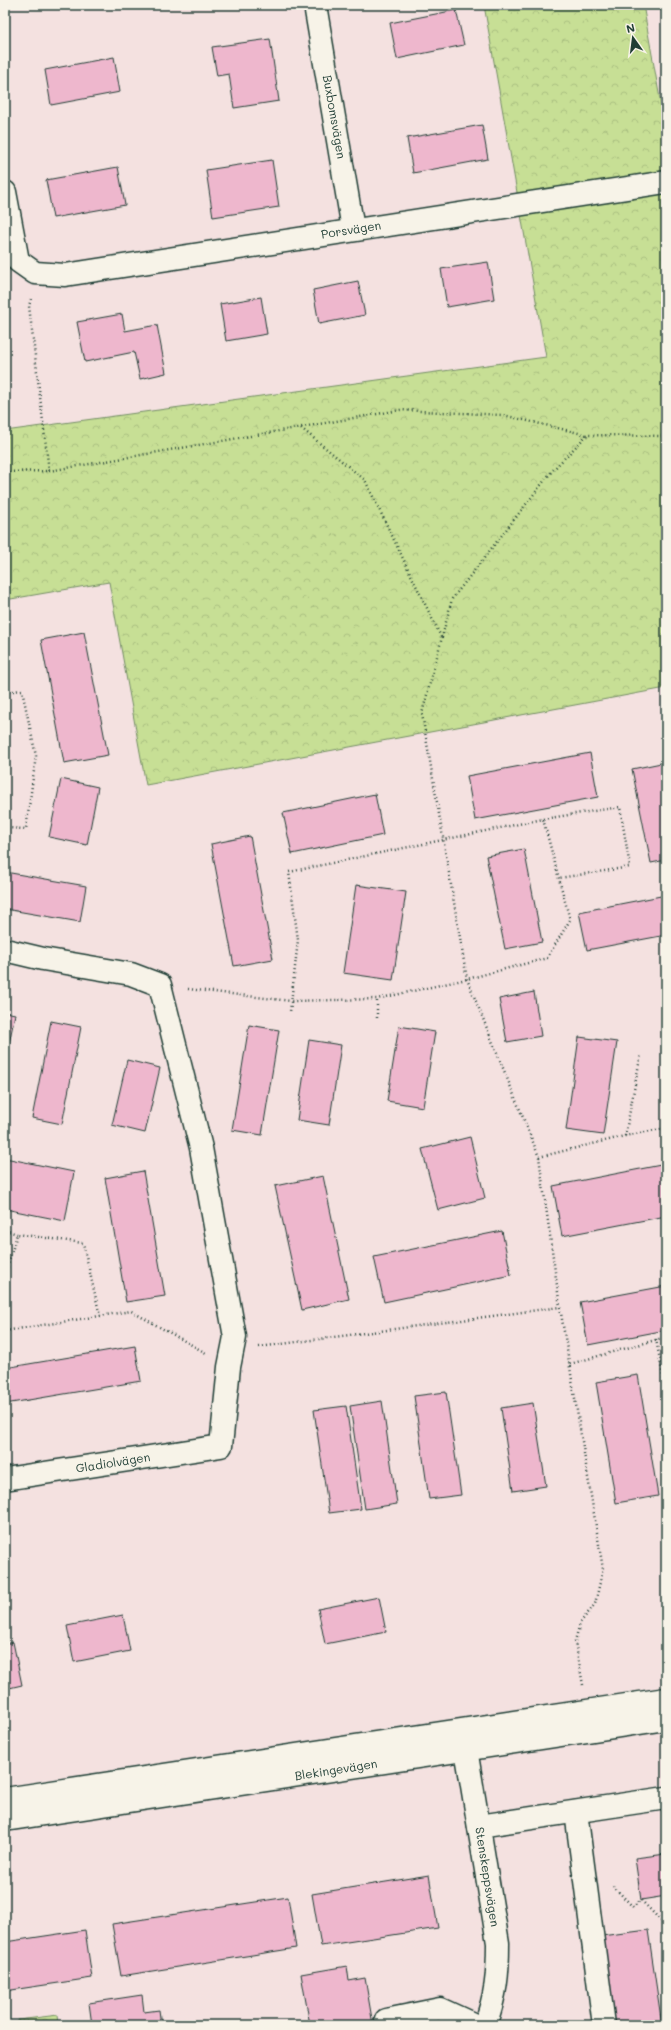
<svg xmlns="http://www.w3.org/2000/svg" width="671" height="2030" viewBox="0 0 671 2030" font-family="Mali,sans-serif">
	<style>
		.park { fill: url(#park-crowns); stroke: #738e64 }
		.building { fill: #eeb7cd; stroke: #1f3d34 }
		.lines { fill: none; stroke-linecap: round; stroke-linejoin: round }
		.minor-casing { stroke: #1f3d34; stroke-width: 25 }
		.path { stroke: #1f3d34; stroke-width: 2.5; stroke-dasharray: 1 3; stroke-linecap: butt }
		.minor { stroke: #f7f3e8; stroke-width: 22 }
		.labels { text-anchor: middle; stroke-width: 3; stroke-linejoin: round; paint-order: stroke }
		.street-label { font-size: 12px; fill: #1f3d34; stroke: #f7f3e8 }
	</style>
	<defs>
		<pattern id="park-crowns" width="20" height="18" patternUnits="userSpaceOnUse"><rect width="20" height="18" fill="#c7df95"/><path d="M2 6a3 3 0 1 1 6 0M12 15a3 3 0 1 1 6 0" fill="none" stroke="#aac081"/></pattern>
	</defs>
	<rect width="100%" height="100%" fill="#f4e1e0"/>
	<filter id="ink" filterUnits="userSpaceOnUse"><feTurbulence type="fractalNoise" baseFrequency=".025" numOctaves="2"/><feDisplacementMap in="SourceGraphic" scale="8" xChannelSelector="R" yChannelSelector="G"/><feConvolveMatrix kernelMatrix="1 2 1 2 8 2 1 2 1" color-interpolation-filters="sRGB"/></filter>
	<g filter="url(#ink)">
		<!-- park -->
		<g class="park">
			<path d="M484,5h159l23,127v556l-520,97 -37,-203 -104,18v-169l541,-74z"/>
			<path d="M58,2015l1,10h-40l-1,-5z"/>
		</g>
		<!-- building -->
		<g class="building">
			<path d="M456,10l8,35 -67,14 -7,-36z"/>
			<path d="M270,39l9,62 -45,7 -5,-34 -12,2 -5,-29z"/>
			<path d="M114,57l6,35 -69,13 -6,-35z"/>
			<path d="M482,125l6,34 -75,14 -6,-35z"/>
			<path d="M272,160l7,47 -66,10 -7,-47z"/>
			<path d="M118,167l7,38 -72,13 -7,-38z"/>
			<path d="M488,262l6,37 -47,8 -6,-38z"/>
			<path d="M358,281l7,34 -46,9 -6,-34z"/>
			<path d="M261,297l6,37 -41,7 -6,-37z"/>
			<path d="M122,314l3,17 32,-6 9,48 -26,6 -6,-27 -49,10 -8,-40z"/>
			<path d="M84,632l24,123 -44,8 -23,-123z"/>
			<path d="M590,753l8,44 -123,23 -8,-44z"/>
			<path d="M666,762v98l-15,3 -19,-94z"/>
			<path d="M61,779l37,8 -11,58 -38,-8z"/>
			<path d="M375,794l8,41 -91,19 -9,-41z"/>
			<path d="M250,836l23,123 -39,7 -23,-122z"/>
			<path d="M524,849l18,93 -37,7 -19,-93z"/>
			<path d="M5,872l81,14 -6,36 -75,-13z"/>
			<path d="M356,885l50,7 -13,88 -50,-7z"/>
			<path d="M666,895v40l-79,15 -8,-38z"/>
			<path d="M534,992l7,44 -34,6 -8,-43z"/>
			<path d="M5,1012l10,2 -10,50z"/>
			<path d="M663,1014h3v17z"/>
			<path d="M51,1021l30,6 -19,97 -30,-6z"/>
			<path d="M249,1025l30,5 -17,105 -30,-5z"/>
			<path d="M399,1026l36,6 -12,75 -36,-6z"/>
			<path d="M579,1037l38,5 -14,93 -37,-5z"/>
			<path d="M309,1040l32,5 -12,80 -32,-5z"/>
			<path d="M127,1060l33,8 -15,65 -33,-8z"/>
			<path d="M470,1137l15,61 -47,12 -16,-61z"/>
			<path d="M5,1158l69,14 -9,49 -60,-12z"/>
			<path d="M666,1164v52l-104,20 -9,-50z"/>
			<path d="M143,1171l22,125 -39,6 -21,-124z"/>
			<path d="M323,1176l26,123 -47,11 -27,-124z"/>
			<path d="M502,1231l9,44 -127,27 -10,-45z"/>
			<path d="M666,1286v44l-78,15 -8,-43z"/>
			<path d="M135,1346l6,35 -136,23v-36z"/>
			<path d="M638,1375l20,121 -42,7 -20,-121z"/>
			<path d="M446,1392l15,103 -32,4 -15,-103z"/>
			<path d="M382,1401l15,103 -32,5 -15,-103z"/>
			<path d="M533,1403l13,83 -33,5 -12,-83z"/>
			<path d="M346,1406l15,103 -32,4 -15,-103z"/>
			<path d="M379,1597l7,35 -61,12 -7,-35z"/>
			<path d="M123,1615l7,36 -56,11 -7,-36z"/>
			<path d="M13,1642l9,43 -17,4v-45z"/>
			<path d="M666,1854v42l-25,4 -6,-42z"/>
			<path d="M429,1875l9,53 -117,18 -9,-52z"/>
			<path d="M288,1897l8,51 -175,28 -9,-52z"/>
			<path d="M85,1930l7,48 -87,13v-49z"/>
			<path d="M648,1930l14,95h-48l-13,-89z"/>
			<path d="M347,1966l2,15 16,-3 8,47h-63l-9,-51z"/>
			<path d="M142,1995l2,17 15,-2 2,15h-69l-3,-22z"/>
		</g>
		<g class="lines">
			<!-- minor casing -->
			<g class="minor-casing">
				<g id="minor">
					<path d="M315,5l38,224"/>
					<path d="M5,192l13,69 17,12 30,2 601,-93"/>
					<path d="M5,950l38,9 88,15 29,11 41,163 34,189 -6,30 -8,79 -216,33"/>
					<path d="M464,1737l34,206c0,32 -2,52 -13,82"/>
					<path d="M5,1799l661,-100"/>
					<path d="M576,1812l28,213"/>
					<path d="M5,1820l661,-101"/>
					<path d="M479,1826l187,-28"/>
					<path d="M386,2020l54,-11 35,16"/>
				</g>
			</g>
			<!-- path -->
			<g class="path">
				<path d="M31,299l-2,7 20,165"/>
				<path d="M301,428l64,52 76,157"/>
				<path d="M5,472l44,-1 351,-61 103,5 84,20 79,1"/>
				<path d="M5,692l17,-2 14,66 -10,73 -21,-1"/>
				<path d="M543,819l77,-12 10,60 -71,11"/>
				<path d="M188,989l103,12 86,-2 90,-20 80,-21 23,-38 -27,-101 -254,53 9,68 -8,72"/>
				<path d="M377,1018v-19"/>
				<path d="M625,1136l16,-82"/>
				<path d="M539,1157l86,-21 41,-8"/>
				<path d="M5,1230l12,4"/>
				<path d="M5,1275l12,-41 66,9 17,73"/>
				<path d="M5,1331l126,-20 75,42"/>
				<path d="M656,1339l10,53"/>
				<path d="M259,1347l301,-40"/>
				<path d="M570,1364l96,-27"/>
				<path d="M583,1685l-8,-44 5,-18 15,-19 8,-35 -43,-262 -21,-150 -72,-178 -45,-265 30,-115 100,-128 35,-36"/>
				<path d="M613,1886l20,21 8,-7 25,26"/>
			</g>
			<!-- minor -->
			<use href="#minor" class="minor"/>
		</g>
	</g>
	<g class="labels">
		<!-- street labels -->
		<g class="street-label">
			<text transform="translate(334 117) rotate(80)" y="4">Buxbomsvägen</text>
			<text transform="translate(351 230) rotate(-9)" y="4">Porsvägen</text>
			<text transform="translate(113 1463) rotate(-9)" y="4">Gladiolvägen</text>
			<text transform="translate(336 1770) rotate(-9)" y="4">Blekingevägen</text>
			<text transform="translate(487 1877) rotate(81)" y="4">Stenskeppsvägen</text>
		</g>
	</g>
	<!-- margin -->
	<rect width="671" height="2030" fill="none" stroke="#f7f3e8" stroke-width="20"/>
	<rect x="10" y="10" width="651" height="2010" fill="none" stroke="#1f3d34" stroke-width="1.5" filter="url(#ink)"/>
	<!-- north arrow -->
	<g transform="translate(633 38) rotate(346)" stroke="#f7f3e8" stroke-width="3" paint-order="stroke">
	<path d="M0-3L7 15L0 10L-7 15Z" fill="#1f3d34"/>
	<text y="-6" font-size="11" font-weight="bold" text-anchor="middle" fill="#1f3d34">N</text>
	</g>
</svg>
